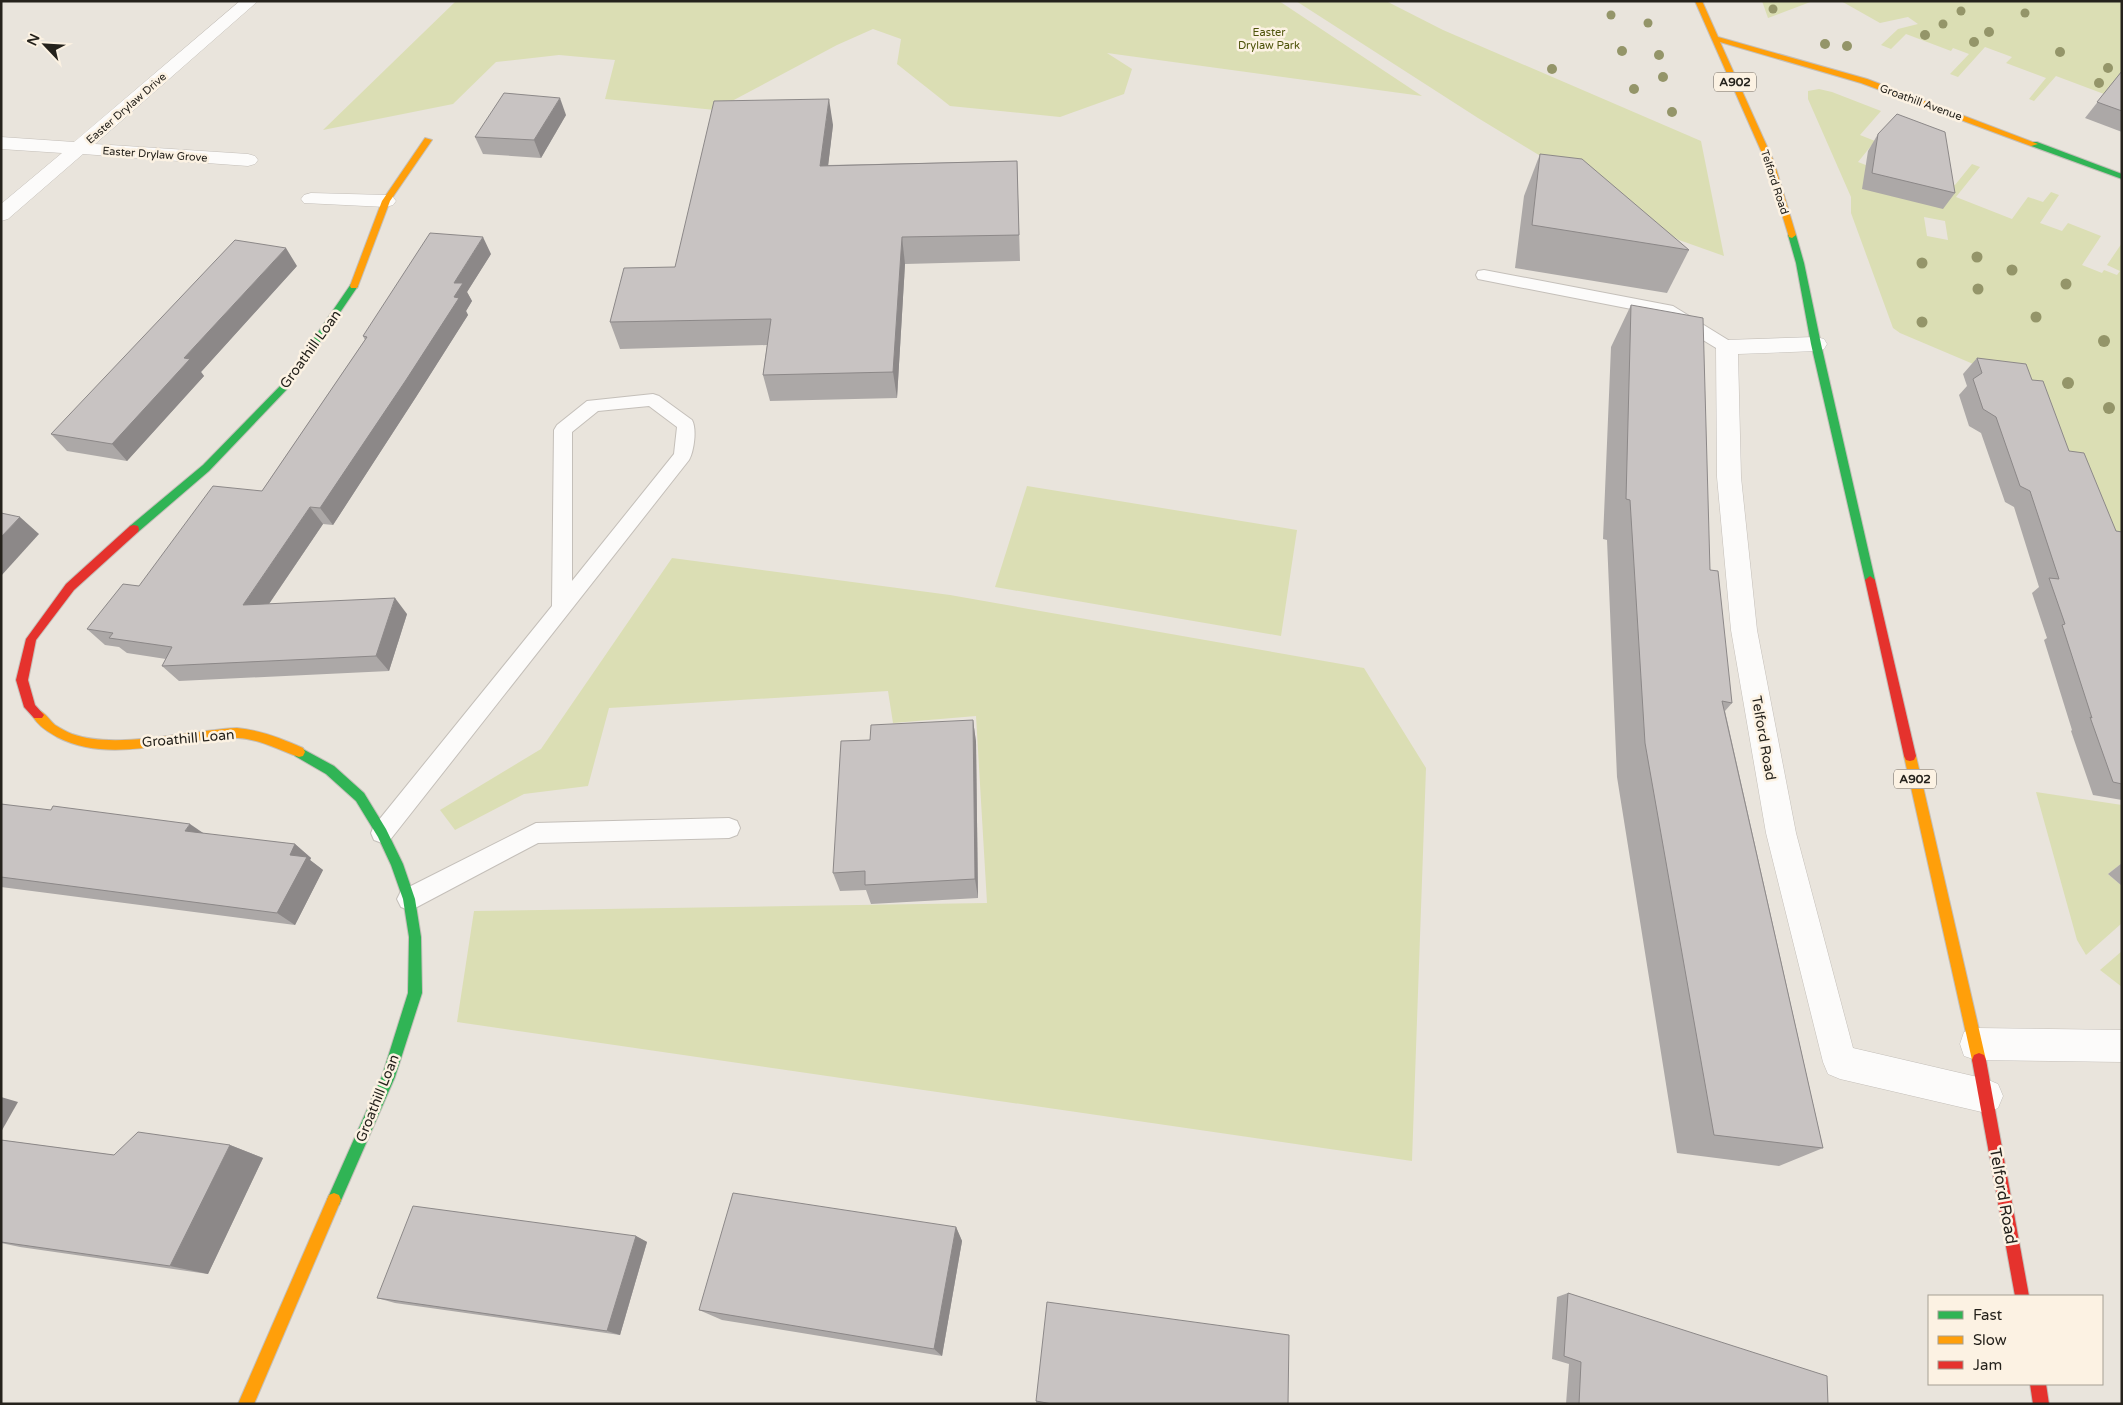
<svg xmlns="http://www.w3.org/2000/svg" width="2123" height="1405" viewBox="0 0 2123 1405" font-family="'Varela Round',sans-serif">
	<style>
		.green { fill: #dbdeb4; fill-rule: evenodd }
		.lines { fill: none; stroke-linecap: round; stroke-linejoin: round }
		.lane-casing { stroke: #c4bfb9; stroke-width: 2 }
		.street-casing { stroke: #c4bfb9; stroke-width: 1 }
		.fast-casing { stroke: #c4bfb9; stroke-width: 2 }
		.slow-casing { stroke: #c4bfb9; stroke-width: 2 }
		.jam-casing { stroke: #c4bfb9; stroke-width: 2 }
		.lane { fill: #fcfbfa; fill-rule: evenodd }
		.street { fill: #fcfbfa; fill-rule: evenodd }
		.fast { fill: #30b455; fill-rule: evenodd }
		.slow { fill: #ff9f0a; fill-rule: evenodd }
		.jam { fill: #e5322d; fill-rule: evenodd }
		.tree { fill: #949569 }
		.wall { fill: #aca8a7 }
		.shaded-wall { fill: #8c8888 }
		.building { fill: #c8c3c2; stroke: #8c8888 }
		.labels { text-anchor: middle; stroke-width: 5; stroke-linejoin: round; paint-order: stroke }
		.far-park-label { font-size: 11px; fill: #4e540b; stroke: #fcf2e3 }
		.far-street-label { font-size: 11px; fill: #25221c; stroke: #fcf2e3 }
		.shield { fill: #fcf2e3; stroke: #666058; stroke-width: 1 }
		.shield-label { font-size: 12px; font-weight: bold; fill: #25221c }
		.street-label { font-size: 14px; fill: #25221c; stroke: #fcf2e3 }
		.near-street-label { font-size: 16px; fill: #25221c; stroke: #fcf2e3 }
	</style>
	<rect width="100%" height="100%" fill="#e9e4dc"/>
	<!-- green -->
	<g class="green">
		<path d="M456,1h823l143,95 -315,-43 25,16 -8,25 -64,23 -110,-11 -53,-42 4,-25 -28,-10 -36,16 -122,65 -110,-11 10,-39 -56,-5 -63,7 -43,42 -130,26z"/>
		<path d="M1296,1h90l57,29 258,111 23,115 -45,-16 -201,-122z"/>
		<path d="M1762,1h51l-45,17z"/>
		<path d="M1841,1h281v80l-18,13 -48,-18 -22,25 -5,-2 17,-21 -40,-15 6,-6 -27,-10 -27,30 -8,-3 19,-20 -16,-6 -2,3 -45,-17 -15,15 -10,-4 17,-16 20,-5 -10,-7 -28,6z"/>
		<path d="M1819,89l13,3 49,19 -21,24 15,6 -17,21 36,14 10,-11 51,20 17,-21 8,3 -24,30 56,22 16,-22 15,5 8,-10 8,3 -19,28 22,8 6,-8 33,13 -19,29 20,8 2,-3 13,5 3,-4 -13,-6 15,-22v354l-111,-217 -111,-47 -7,-5 -42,-115v-16l-43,-98v-8zM1924,217l21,4 3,19 -21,-4z"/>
		<path d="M1027,486l270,44 -16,106 -286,-49z"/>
		<path d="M672,558l278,37 414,73 62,100 -14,393 -955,-139 17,-111 513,-8 -11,-187 -83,7 -5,-32 -279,17 -21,78 -64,8 -69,36 -15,-20 101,-61z"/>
		<path d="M2036,792l86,13v58l-14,11 14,12v37l-36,32 -9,-15z"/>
		<path d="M2122,951v36l-22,-17z"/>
	</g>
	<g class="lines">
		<!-- lane casing -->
		<g class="lane-casing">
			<g id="lane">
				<path d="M1484,270l189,36 60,37 3,4 -3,4 -6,2 -6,-2 -59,-36 -184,-36 -2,-4 2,-4z"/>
				<path d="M653,394l6,2 33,24c5,9 2,31 -3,40l-299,380 -8,3 -8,-3 -3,-7 3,-7 178,-220 2,-176 3,-5 30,-24zM649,406l28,21 -3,27 -102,127v-149l26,-21z"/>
				<path d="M729,818l8,3 3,7 -3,7 -8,3 -191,5 -121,64 -8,3 -8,-3 -4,-8 4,-8 135,-68z"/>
			</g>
		</g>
		<!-- street casing -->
		<g class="street-casing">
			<g id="street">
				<path d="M240,1h18l-163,143 153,10 7,2 3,4 -3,4 -7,2 -165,-12 -75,65 -7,2v-17l61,-51 -61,-4v-12l73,5z"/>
				<path d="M311,193l75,2 7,2 3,4 -3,4 -7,2 -82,-4 -3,-4 3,-4z"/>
				<path d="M1816,337l8,2 3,5 -3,5 -8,2 -78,3 3,123 16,153 39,203 57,215 133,31 12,5 5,12 -5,12 -12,5 -146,-34 -12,-5 -5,-12 -57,-229 -35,-203 -14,-153 -1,-130 3,-5 8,-2z"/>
				<path d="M1976,1028l146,2v32l-146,-2 -12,-4 -4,-12 4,-12z"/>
			</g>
		</g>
		<!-- fast casing -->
		<g class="fast-casing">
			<g id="fast">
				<path d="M2031,142h6l85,32v5l-91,-33z"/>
				<path d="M1792,232l4,3 8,28 17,81 54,236 -5,4 -5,-4 -54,-236 -15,-81 -8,-28z"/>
				<path d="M354,283l4,3 -68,100 -81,85 -71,61h-8l-1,-3 1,-3 73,-61 81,-83 67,-98z"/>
				<path d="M299,747l35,19 30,27 22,36 17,35 12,35 6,38 1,56 -27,84 -56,128 -5,2 -5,-2 -2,-5 55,-124 26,-83 1,-56 -6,-38 -12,-34 -13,-28 -22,-36 -30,-27 -31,-18 -2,-4 2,-4z"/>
			</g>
		</g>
		<!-- slow casing -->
		<g class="slow-casing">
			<g id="slow">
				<path d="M1695,1h7l16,36 149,42 171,65 -7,2 -170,-63 -141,-41 54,120 22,73 -4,3 -3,-1 -23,-75z"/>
				<path d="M425,138l7,2 -42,61 -32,85 -1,2h-6l-1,-2 32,-85z"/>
				<path d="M38,710c8,3 11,10 17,15 5,3 12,7 17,9 44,16 118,-4 165,-6 23,2 46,11 66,20l2,4 -2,4 -4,1c-20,-7 -40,-18 -61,-19 -60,-2 -124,28 -181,-1 -9,-5 -20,-12 -25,-22l2,-3z"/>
				<path d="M1910,751l4,1 2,4 70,304 -2,5 -5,2 -5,-2 -2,-5 -68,-304 2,-4z"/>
				<path d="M334,1193l5,2 2,5 -87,204h-16l91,-209z"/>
			</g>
		</g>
		<!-- jam casing -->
		<g class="jam-casing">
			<g id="jam">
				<path d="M134,525l4,1 1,3 -1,3 -64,58 -38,50 -8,40 7,25 9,10 -2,3h-8l-10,-11 -8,-27 10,-41 40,-55 64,-58z"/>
				<path d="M1870,576l5,4 41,176 -2,4 -4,1 -4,-1 -2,-4 -39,-176z"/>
				<path d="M1979,1053l5,2 2,5 43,236h-14l-43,-236 2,-5z"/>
				<path d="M2030,1384h16l3,20h-16z"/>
			</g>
		</g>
		<!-- lane -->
		<use href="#lane" class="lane"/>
		<!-- street -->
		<use href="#street" class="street"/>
		<!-- fast -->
		<use href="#fast" class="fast"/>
		<!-- slow -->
		<use href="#slow" class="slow"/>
		<!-- jam -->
		<use href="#jam" class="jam"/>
	</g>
	<!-- trees -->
	<g class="tree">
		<circle cx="1773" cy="9" r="4.5"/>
		<circle cx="1961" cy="11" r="4.5"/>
		<circle cx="2025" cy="13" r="4.5"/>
		<circle cx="1611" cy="15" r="4.5"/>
		<circle cx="1648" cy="23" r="4.5"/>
		<circle cx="1943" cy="24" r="4.5"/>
		<circle cx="1989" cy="32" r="5"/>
		<circle cx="1925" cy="35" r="5"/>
		<circle cx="1974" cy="42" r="5"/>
		<circle cx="1825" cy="44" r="5"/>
		<circle cx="1847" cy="46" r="5"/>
		<circle cx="1622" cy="51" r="5"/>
		<circle cx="2060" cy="52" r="5"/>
		<circle cx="1659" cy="55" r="5"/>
		<circle cx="2108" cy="68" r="5"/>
		<circle cx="1552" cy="69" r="5"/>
		<circle cx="1663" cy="77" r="5"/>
		<circle cx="2099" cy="83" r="5"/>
		<circle cx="1634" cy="89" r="5"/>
		<circle cx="1672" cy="112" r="5"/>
		<circle cx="1977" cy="257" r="5.5"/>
		<circle cx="1922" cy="263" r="5.5"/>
		<circle cx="2012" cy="270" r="5.5"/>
		<circle cx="2066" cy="284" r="5.5"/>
		<circle cx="1978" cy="289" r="5.5"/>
		<circle cx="2036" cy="317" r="5.5"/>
		<circle cx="1922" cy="322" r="5.5"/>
		<circle cx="2104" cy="341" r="6"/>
		<circle cx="2068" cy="383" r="6"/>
		<circle cx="2109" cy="408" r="6"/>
	</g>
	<!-- wall -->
	<g class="wall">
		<path d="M2122,71v61l-37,-14z"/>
		<path d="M566,115l-25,43 -58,-4 -8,-17z"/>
		<path d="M833,125l-5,40 189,-4 3,100 -115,3 -8,134 -127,3 -7,-26 4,-30 -147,4 -10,-27 65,-55z"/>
		<path d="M1878,134l77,59 -12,16 -81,-20 6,-38z"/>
		<path d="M1540,154l149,96 -22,43 -152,-25 9,-72z"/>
		<path d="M491,254l-24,38 5,9 -6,10 2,4 -52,82 -83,128 -10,-1 -54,80 138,10 -18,57 -210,10 -17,-15 4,-7 -39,-6 -8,-6 -14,-2 -18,-16 52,-43 123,-95 103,-151 -2,-4z"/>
		<path d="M297,266l-96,106 3,4 -77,85 -60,-10 -16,-17z"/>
		<path d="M1631,305l79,265 22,133 -7,8 98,437 -44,18 -102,-13 -60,-376 -10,-237 -4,-1 8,-192z"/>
		<path d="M1977,358l55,22 37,71 47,80 6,1v268l-29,-5 -22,-64 1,-1 -28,-90 3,-2 -15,-45 7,-6 -25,-80 -9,-5 -24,-69 -12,-7 -10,-31 8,-9 -4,-12z"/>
		<path d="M973,720l3,22 2,156 -107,6 -5,-14 -26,1 -7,-18 37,-133z"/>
		<path d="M1,804l203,30 91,10 16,14 -1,2 13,10 -28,55 -294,-38z"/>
		<path d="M2122,863v23l-14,-12z"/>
		<path d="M1,1140l113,15 116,-10 33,13 -55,116 -188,-27 -19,-4z"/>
		<path d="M956,1227l6,14 -20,115 -220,-36 -23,-10z"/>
		<path d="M636,1236l11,6 -27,93 -225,-32 -18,-5z"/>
		<path d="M1568,1293l260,111h-262l3,-40 -17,-5 5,-62z"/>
		<path d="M1036,1401l252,3h-246l-6,-1z"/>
	</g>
	<!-- shaded-wall -->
	<g class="shaded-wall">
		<path d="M560,98l6,17 -25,43 -7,-18z"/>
		<path d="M829,99l4,26 -8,67 -5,-26z"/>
		<path d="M483,237l8,17 -24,38 5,9 -6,10 2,4 -52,82 -83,128 -13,-17 134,-211v-14z"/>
		<path d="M902,237l3,27 -8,134 -4,-26z"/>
		<path d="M286,248l11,18 -96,106 3,4 -77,85 -15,-17 72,-86z"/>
		<path d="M310,507l13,17 -65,96 -15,-15z"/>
		<path d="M20,517l19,17 -38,42v-39z"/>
		<path d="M395,598l12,16 -18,57 -13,-15z"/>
		<path d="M973,720l3,22 2,156 -3,-19z"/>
		<path d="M190,824l19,13 -24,-6z"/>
		<path d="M295,844l16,14 -1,2 13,10 -28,55 -18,-12 13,-58z"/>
		<path d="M1,1097l17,5 -17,30z"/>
		<path d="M230,1145l33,13 -55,116 -38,-8z"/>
		<path d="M956,1227l6,14 -20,115 -8,-7z"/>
		<path d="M636,1236l11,6 -27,93 -13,-4z"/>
	</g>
	<!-- building -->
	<g class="building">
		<path d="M2122,71v40l-25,-9z"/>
		<path d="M504,93l56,5 -26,42 -59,-3z"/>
		<path d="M829,99l-9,67 197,-5 2,74 -117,2 -9,135 -130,3 8,-56 -161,3 14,-54 51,-1 39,-166z"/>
		<path d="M1897,114l48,18 10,61 -83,-20 6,-39z"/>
		<path d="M1540,154l42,5 107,91 -157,-25z"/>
		<path d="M430,233l53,4 -29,46h9l-9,14 5,1 -53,82 -86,128 -10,-1 -67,98 152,-7 -19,58 -214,10 10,-19 -63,-9 4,-5 -26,-4 36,-45 16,2 74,-100 49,5 105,-154 -4,-1z"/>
		<path d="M235,240l51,8 -102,110 6,1 -78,85 -61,-10z"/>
		<path d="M1631,305l72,13 7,252 8,1 14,132 -10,-2 101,447 -109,-13 -69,-392 -15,-243 -4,-1z"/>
		<path d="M1977,358l49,6 6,16 11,1 26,70 15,2 32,78 6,1v252l-9,-2 -23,-65 2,1 -30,-93 3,-1 -16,-46 10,1 -29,-88 -10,-5 -24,-69 -13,-8 -10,-30 9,-6z"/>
		<path d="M1,513l19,4 -19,20z"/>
		<path d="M973,720l2,159 -110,6v-14l-32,2 8,-132 29,-1 1,-15z"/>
		<path d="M1,804l50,6 2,-4 137,18 -5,7 110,13 -5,11 17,2 -30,56 -276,-36z"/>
		<path d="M138,1132l92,13 -60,121 -169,-24v-102l113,15z"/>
		<path d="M733,1193l223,34 -22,122 -235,-39z"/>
		<path d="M413,1206l223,30 -29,95 -230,-33z"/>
		<path d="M1568,1293l259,83 1,28h-249l2,-42 -17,-6z"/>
		<path d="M1047,1302l242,33 -1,69h-236l-16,-3z"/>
	</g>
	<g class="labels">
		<!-- far-park labels -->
		<g class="far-park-label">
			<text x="1269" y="36">Easter<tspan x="1269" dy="13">Drylaw Park</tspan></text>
		</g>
		<!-- far-street labels -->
		<g class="far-street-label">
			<text transform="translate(1921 102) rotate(20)" y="4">Groathill Avenue</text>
			<text transform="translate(126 108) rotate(-41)" y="4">Easter Drylaw Drive</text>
			<text transform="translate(155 154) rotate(4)" y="4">Easter Drylaw Grove</text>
			<text transform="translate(1775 182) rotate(72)" y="4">Telford Road</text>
		</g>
		<!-- shield labels -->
		<g class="shield">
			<rect x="1714" y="72.5" width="42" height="19" rx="4"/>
			<rect x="1894" y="769.5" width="42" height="19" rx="4"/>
		</g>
		<g class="shield-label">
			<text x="1735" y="86">A902</text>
			<text x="1915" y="783">A902</text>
		</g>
		<!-- street labels -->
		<g class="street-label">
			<text transform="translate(310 349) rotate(-54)" y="5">Groathill Loan</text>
			<text transform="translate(188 738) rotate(-5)" y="5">Groathill Loan</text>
			<text transform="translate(1764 738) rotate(80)" y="5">Telford Road</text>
			<text transform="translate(377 1098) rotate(-68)" y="5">Groathill Loan</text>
		</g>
		<!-- near-street labels -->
		<g class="near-street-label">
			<text transform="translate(2004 1196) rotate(80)" y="6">Telford Road</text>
		</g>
	</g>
	<!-- border -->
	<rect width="2123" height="1405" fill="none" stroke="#25221c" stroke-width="5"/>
	<!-- legend -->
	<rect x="1928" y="1295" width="175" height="90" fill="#fcf2e3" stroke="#a69f93"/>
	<rect x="1938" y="1311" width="25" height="8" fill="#30b455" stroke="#a69f93"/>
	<text x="1973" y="1320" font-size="15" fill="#25221c">Fast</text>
	<rect x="1938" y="1336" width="25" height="8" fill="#ff9f0a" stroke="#a69f93"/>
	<text x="1973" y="1345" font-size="15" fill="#25221c">Slow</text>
	<rect x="1938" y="1361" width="25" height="8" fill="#e5322d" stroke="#a69f93"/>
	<text x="1973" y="1370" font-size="15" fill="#25221c">Jam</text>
	<!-- north arrow -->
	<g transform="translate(45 45) rotate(295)" stroke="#fcf2e3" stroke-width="4" paint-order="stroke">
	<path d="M0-4L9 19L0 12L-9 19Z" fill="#25221c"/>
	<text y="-8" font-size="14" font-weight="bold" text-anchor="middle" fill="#25221c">N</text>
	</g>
</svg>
